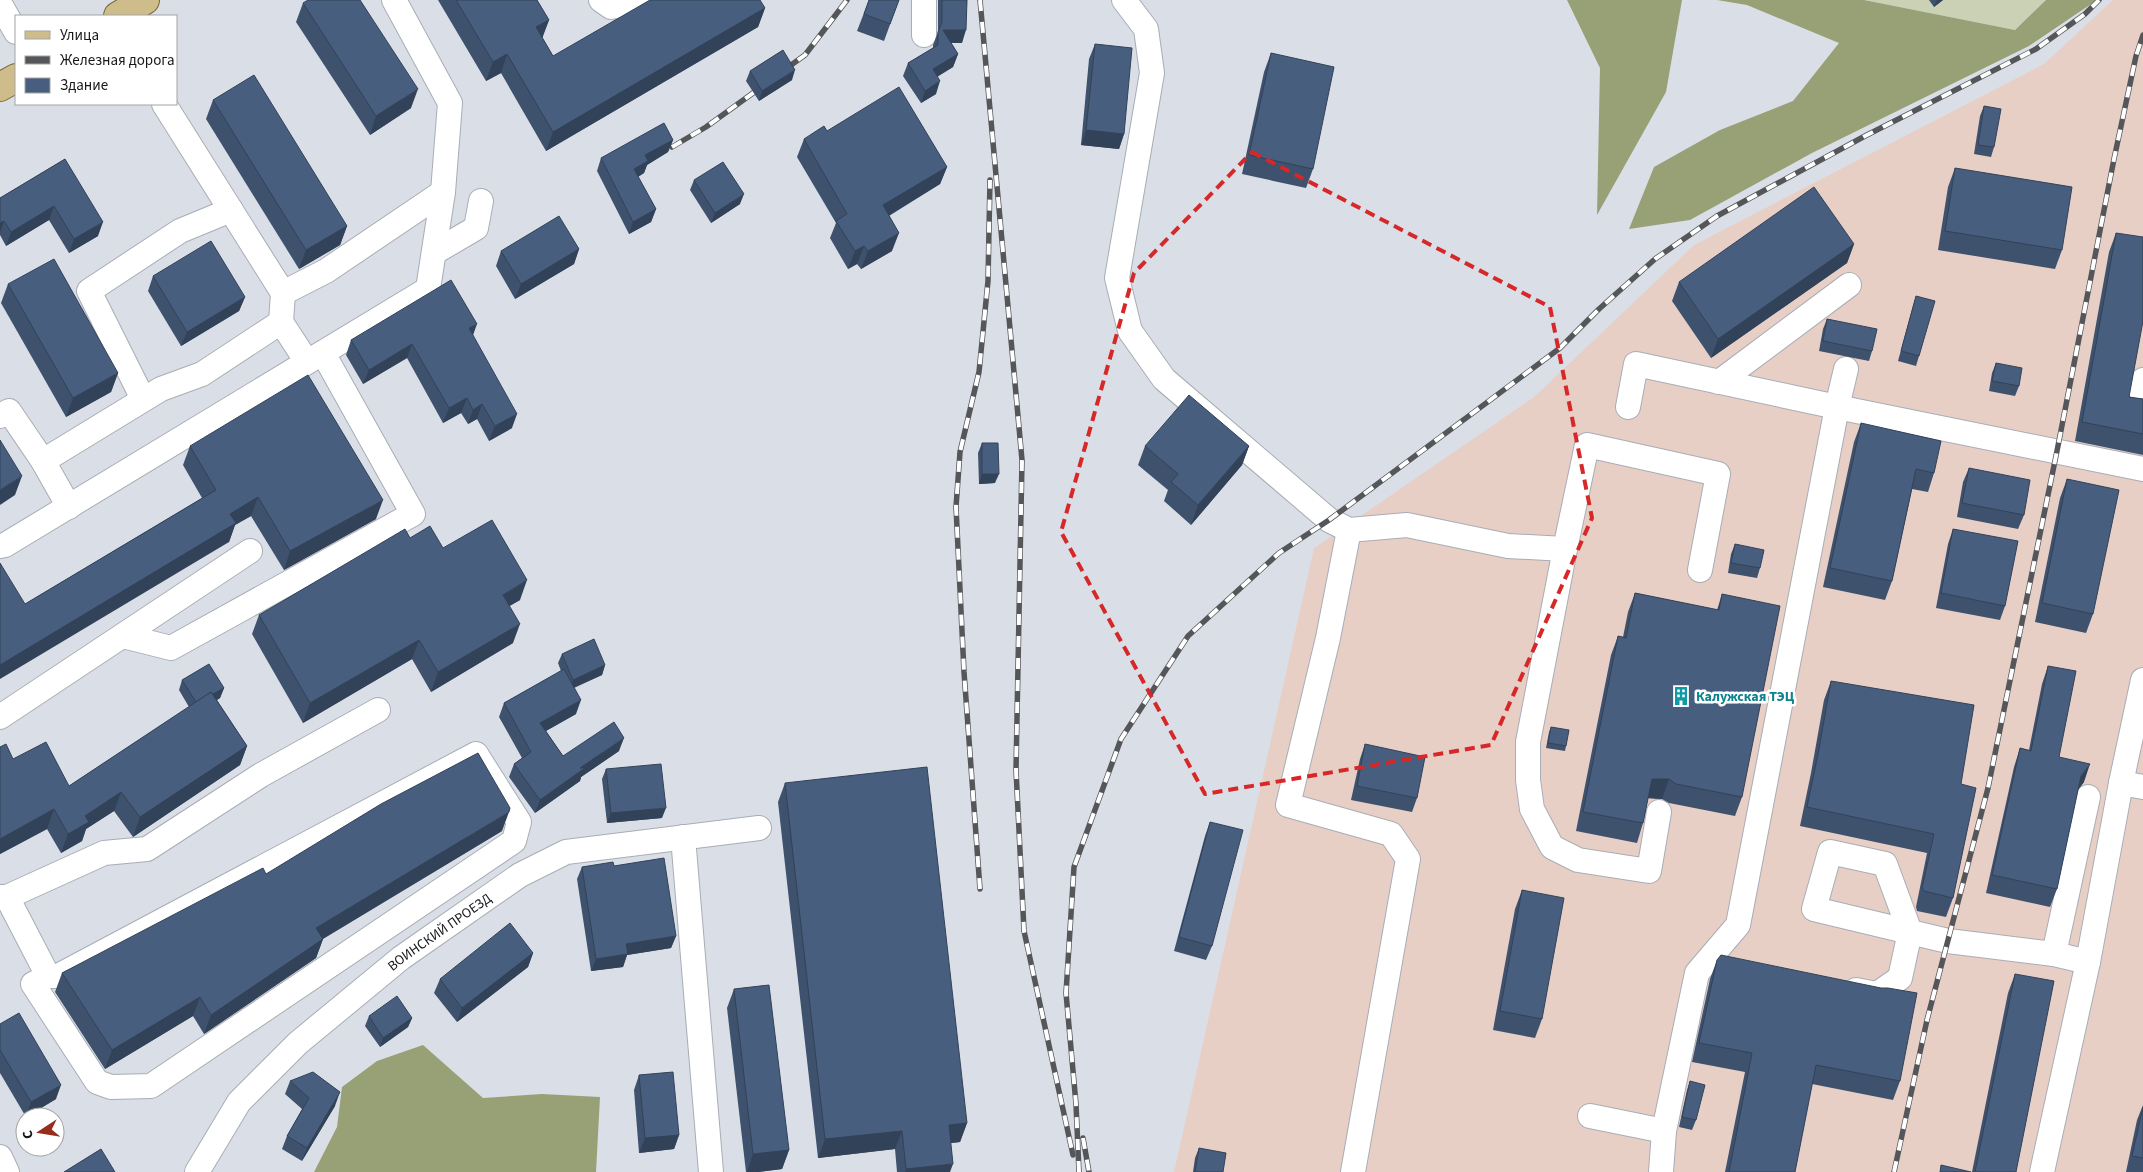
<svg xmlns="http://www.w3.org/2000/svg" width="2143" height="1172" viewBox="0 0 2143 1172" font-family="'Source Sans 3',sans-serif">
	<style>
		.industrial { fill: #e8cfc6 }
		.green { fill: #cbd1b4 }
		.forest { fill: #98a076 }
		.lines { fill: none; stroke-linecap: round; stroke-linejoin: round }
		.minor-casing { stroke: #a8adb5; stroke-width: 26 }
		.major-casing { stroke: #796731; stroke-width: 30 }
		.minor { stroke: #fff; stroke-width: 24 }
		.major { stroke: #cebd8b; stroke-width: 28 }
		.rail-casing { stroke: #54565a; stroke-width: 5.5 }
		.rail { stroke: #fff; stroke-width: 4; stroke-dasharray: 11; stroke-linecap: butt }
		.wall { fill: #3e516d }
		.shaded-wall { fill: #324259 }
		.building { fill: #485e7f; stroke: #324259 }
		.marked { fill: none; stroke: #d62828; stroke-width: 4; stroke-dasharray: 10 6; stroke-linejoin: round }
		.labels { text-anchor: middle; stroke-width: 5; stroke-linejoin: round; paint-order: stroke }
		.culture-label { font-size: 14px; font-weight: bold; fill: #0d838f; stroke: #fff; text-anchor: start }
		.street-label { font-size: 14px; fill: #16181a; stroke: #fff }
	</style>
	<rect width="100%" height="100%" fill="#dadfe7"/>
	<!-- industrial -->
	<path class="industrial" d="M2113,0h30v1172h-969l140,-624 220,-151 160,-152 350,-181z"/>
	<!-- green -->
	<path class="green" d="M1864,0h182l-31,30z"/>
	<!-- forest -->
	<g class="forest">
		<path d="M1567,0h115l-16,92 -69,123 3,-147z"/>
		<path d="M1717,0h147l151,30 31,-30h51l-68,46 -217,107 -122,67 -61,9 25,-62 66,-37 73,-29 46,-58 -92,-38z"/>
		<path d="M423,1045l60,53 59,-4 58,3 -4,75h-282l23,-45 5,-40 35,-26z"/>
	</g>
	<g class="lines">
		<!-- minor casing -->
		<g class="minor-casing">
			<g id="minor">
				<path d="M601,0l10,7 26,-4 6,-3"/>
				<path d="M924,0v35"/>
				<path d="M1124,0l22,29 6,44 -35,205 13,53 34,48 165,141 20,10 58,-5 101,21 57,3 22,-104 131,29 -18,96"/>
				<path d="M0,4l16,28"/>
				<path d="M164,104l119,189 -2,29 26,40"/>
				<path d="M435,252l41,-24 5,-27"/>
				<path d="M283,293l43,-22 117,-79"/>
				<path d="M1846,369l-9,38 306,62"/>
				<path d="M1719,382l130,-97"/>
				<path d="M2141,391l2,-11"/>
				<path d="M143,399l-54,-108 91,-60 51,-21"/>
				<path d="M1628,407l8,-43 201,43 -99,518 -41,48 -33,158"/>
				<path d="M0,416l9,-5 34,50"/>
				<path d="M69,507l-26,-46 118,-72 41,-15 79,-52"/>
				<path d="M1349,530l-21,108 -40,167 103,29 17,25 -55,313"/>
				<path d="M0,546l5,-1 423,-256 15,-97 7,-89 -56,-103"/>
				<path d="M1565,549l-37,193v38l4,29 20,38 26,13 71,11 10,-59"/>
				<path d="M123,636l48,12 242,-134 -90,-161"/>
				<path d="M0,717l250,-166"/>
				<path d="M476,754l43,68 -5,19 -363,245 -40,1 -14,-5 -64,-98 15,-8h10z"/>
				<path d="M2121,783l22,-103"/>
				<path d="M2088,797l-34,157 34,8"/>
				<path d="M683,837l28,335"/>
				<path d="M1830,852l55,12 25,68 -96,-23z"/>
				<path d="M0,897h7l41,79"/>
				<path d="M7,897l97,-44 43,-4 114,-74 117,-65"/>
				<path d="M1856,990l21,4 23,-16 10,-46 38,9 106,13"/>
				<path d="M1590,1116l74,15 -3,41"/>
				<path d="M0,1157l7,15"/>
				<path id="s1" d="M197,1172l42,-70 59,-59 103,-85 119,-83 46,-23 193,-24"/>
				<path d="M2042,1172l46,-210 33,-179 22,4"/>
			</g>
		</g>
		<!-- major casing -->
		<g class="major-casing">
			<g id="major">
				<path d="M118,16l27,-16"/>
				<path d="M0,87l16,-9"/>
			</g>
		</g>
		<!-- minor -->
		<use href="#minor" class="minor"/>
		<!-- major -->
		<use href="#major" class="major"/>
		<!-- rail casing -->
		<g class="rail-casing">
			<g id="rail">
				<path d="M980,0l42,460 -6,310 8,161 49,224"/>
				<path d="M780,73l25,-18 42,-55"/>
				<path d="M672,147l34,-20 58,-42"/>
				<path d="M980,889l-16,-217 -8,-165 4,-55 19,-80 9,-91 2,-101"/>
				<path d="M1083,1138l6,34"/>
				<path d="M1079,1172l-3,-68 -10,-111 8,-126 47,-128 67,-103 91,-83 50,-33 231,-172 39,-39 56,-50 62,-43 148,-80 171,-87 49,-35 14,-14"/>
				<path d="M1894,1172l33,-152 61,-232 69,-337 57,-292 22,-103 7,-21"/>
			</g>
		</g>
		<!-- rail -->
		<use href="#rail" class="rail"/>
	</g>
	<!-- wall -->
	<g class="wall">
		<path d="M438,0h99l12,20 -7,17 11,19 212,-48 -7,19 -212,124 -45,-78 -15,8z"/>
		<path d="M869,0h30l-15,41 -27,-10z"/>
		<path d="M938,0h29l-5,43h-11l7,11 -5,13 -16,10 -1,17 -15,9 -18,-27 5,-13 25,-15v-3l5,-13z"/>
		<path d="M1929,0h14l-9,7z"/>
		<path d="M303,3l108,105 -41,27 -74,-113z"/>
		<path d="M1095,44l29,90 -5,15 -38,-4 8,-86z"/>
		<path d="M1271,53l42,116 -7,19 -64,-14 22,-102z"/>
		<path d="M750,71l42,9 -33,21 -13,-20z"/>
		<path d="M213,100l134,126 -7,19 -41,24 -93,-150z"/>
		<path d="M1984,106l10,41 -3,10 -17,-3 6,-38z"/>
		<path d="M827,131l120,36 -7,17 -51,32 3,35 -31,18 -4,-5 -9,5 -18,-31 6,-15 -39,-66 7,-18z"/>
		<path d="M673,140l-5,12 -21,13 -3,8 -6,4 18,32 -5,13 -22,12 -32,-63 4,-13z"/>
		<path d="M65,159l33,77 -29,17 -20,-33 -43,26 -6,-11v-37z"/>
		<path d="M1955,168l107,82 -7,19 -117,-19 10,-63z"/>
		<path d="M694,180l46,24 -29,19 -21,-33z"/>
		<path d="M2116,233l13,164 14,2v56l-68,-14 34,-189z"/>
		<path d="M1854,244l-7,19 -136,95 -39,-57 7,-19z"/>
		<path d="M579,249l-5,15 -59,35 -19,-33 5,-15z"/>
		<path d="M153,276l92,21 -6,14 -58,35 -33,-55z"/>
		<path d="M8,284l110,89 -7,19 -45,25 -65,-114z"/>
		<path d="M1916,296l3,60 -3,10 -18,-5 15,-55z"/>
		<path d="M1827,319l45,32 -3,10 -50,-10 4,-22z"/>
		<path d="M473,335l39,93 -23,13 -12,-22 -9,5 -7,-11 -18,10 -36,-65 -44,26 -17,-29 5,-15z"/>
		<path d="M1996,363l23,23 -4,10 -26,-5 3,-18z"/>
		<path d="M1861,423l73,50 -6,19 -16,-3 -20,92 -7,19 -62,-13 31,-145z"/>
		<path d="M982,443l13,40 -16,1 -1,-31z"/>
		<path d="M190,446l186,73 -92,51 -33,-54 -16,9 -6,17 -204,62 177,-106 -19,-33z"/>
		<path d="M1145,446h104l-7,19 -51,60 -27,-24 4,-11 -30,-25z"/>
		<path d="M1969,468l55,47 -6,14 -61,-12 6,-35z"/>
		<path d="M2067,479l26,135 -7,19 -51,-11 25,-124z"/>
		<path d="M1953,529l52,77 -5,14 -64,-12 12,-64z"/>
		<path d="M410,538l33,10 77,52 -11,6 4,37 -82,49 -19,-33 -109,64 -51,-89 7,-19z"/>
		<path d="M1735,544l25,24 -3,10 -29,-5 3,-19z"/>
		<path d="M1635,593l82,17 5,-16 20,203 -7,19 -66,-13 -7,-4 -14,-1 -5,25 -6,20 -61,-12 35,-176 7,-19 5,1 5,-25z"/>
		<path d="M562,654l43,11 -3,10 -28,13 2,26 -30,17 17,25 56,-5 -38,26 -1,4 -45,32 -26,-36 5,-13 8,-6 -23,-41 5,-14 57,-32 -3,-8z"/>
		<path d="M2048,666l11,91 25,25 -6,7 -21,100 -7,18 -64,-14 28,-126 6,-19 9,2 13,-66z"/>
		<path d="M182,680l42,8 -4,10 -3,2 30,46 -7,19 -107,72 -19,-26 -28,18 -4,12 -21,12 -14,-24 -47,25v-107l13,12 56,27 120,-79 -10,-17z"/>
		<path d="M1831,681l130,103 -8,114 -7,19 -29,-6 -1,-4 11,-54 -127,-27 11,-53 13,-73z"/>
		<path d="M1551,727l15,19 -1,5 -19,-3 3,-16z"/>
		<path d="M1365,744l52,54 -5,14 -61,-12 9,-41z"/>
		<path d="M606,769l56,49 -55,5 -5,-44z"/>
		<path d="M785,783l182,340 -7,19 -9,1 -1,29h-53l-2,-23 -77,9 -40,-356z"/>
		<path d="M1210,822l2,124 -6,14 -32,-9 31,-115z"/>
		<path d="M502,831l-179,108 -7,19 -112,76 -11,-18 -88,53 -50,-77 7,-19 204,-99z"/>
		<path d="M614,866l62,70 -5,12 -44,7 -4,12 -32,4 -14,-92 5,-12z"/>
		<path d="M1522,890l20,129 -7,19 -42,-8 22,-121z"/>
		<path d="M533,953l-5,14 -71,55 -23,-29 6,-14z"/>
		<path d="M1717,960l183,121 -7,19 -81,-16 -17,88h-70l20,-100 -53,-10 18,-83z"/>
		<path d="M2015,974l1,198h-44l36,-179z"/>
		<path d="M734,989l55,161 -7,19 -24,3h-12l-19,-164z"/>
		<path d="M369,1016l43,2 -4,9 -28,20 -15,-21z"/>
		<path d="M0,1024l56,75 -30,18 -26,-44z"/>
		<path d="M639,1075l40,60 -5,14 -35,4 -5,-63z"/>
		<path d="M290,1081l45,25 -33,55 -20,-12 5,-13 15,-27 -17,-15z"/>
		<path d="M1690,1081l6,39 -4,10 -13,-3 8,-37z"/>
		<path d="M2143,1105v67h-17l11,-52z"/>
		<path d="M1199,1148l24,24h-30l2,-14z"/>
	</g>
	<!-- shaded-wall -->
	<g class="shaded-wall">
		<path d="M1937,0h6l-9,7z"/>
		<path d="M765,8l-7,19 -212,124 7,-19z"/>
		<path d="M549,20l-7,19 -6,-12z"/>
		<path d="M943,30h23l-4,13 -24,-1z"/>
		<path d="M507,54l-6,19 -15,8 7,-19z"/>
		<path d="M958,54l-5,13 -25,15 5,-13z"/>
		<path d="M795,70l-3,10 -33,21 3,-10z"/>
		<path d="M940,81l-4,13 -15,9 4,-12z"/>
		<path d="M418,89l-7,19 -41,27 6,-19z"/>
		<path d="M1086,130l38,4 -5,15 -38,-4z"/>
		<path d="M673,140l-5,12 -21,13 -3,8 -15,9 5,-13 11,-14z"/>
		<path d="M947,167l-7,17 -64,39 7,-18z"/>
		<path d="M744,194l-4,10 -29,19 4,-10z"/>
		<path d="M54,206l-5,14 -43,26 5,-14z"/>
		<path d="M656,209l-5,13 -22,12 4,-12z"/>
		<path d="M4,221l-4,12v-10z"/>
		<path d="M103,222l-5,14 -29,17 5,-14z"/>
		<path d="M347,226l-7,19 -41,24 7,-19z"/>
		<path d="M899,233l-7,18 -31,18 7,-18z"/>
		<path d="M1854,244l-7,19 -136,95 7,-19z"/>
		<path d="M864,246l-7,18 -9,5 7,-18z"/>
		<path d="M579,249l-5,15 -59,35 6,-15z"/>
		<path d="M245,297l-6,14 -58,35 6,-14z"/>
		<path d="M477,324l-5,14 -3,-10z"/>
		<path d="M412,344l-5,14 -44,26 6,-14z"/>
		<path d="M118,373l-7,19 -45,25 7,-19z"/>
		<path d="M467,398l-6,15 -18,10 6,-15z"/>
		<path d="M482,404l-5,15 -9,5 5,-14z"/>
		<path d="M517,414l-5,14 -23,13 6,-15z"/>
		<path d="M1249,446l-7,19 -51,60 7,-20z"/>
		<path d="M982,474h17l-4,9 -16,1z"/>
		<path d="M22,476l-7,19 -15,10v-15z"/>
		<path d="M258,497l-7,19 -16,9 -6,17 -229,137v-14l230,-151z"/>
		<path d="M383,500l-7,19 -92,51 6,-19z"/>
		<path d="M527,580l-7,20 -24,14 7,-19z"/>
		<path d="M520,624l-7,19 -82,49 7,-20z"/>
		<path d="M419,640l-7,19 -109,64 7,-20z"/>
		<path d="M605,665l-3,10 -32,14 3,-9z"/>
		<path d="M224,688l-4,10 -27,16 4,-10z"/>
		<path d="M581,700l-5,14 -41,23 5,-14z"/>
		<path d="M624,738l-5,13 -38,26 -1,4 -45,32 5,-13 40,-32z"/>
		<path d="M247,746l-7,19 -107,72 7,-20z"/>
		<path d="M2090,764l-6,18 -9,12 6,-18z"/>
		<path d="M1652,779h17l-7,20 -17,-1z"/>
		<path d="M121,792l-7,19 -28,18 -4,12 -21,12 7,-19 17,-18z"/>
		<path d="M666,808l-4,10 -55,5 4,-10z"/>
		<path d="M54,809l-7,20 -47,25v-15z"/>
		<path d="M509,812l-7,19 -193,116 7,-19z"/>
		<path d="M676,936l-5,12 -44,7 -4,12 -32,4 5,-12 30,-15z"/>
		<path d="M323,939l-7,19 -112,76 7,-19z"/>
		<path d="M533,953l-5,14 -71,55 5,-14z"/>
		<path d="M200,997l-7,19 -88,53 7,-19z"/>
		<path d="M412,1018l-4,9 -28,20 3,-9z"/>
		<path d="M61,1085l-5,14 -30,18 5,-15z"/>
		<path d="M340,1092l-5,14 -33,55 5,-13z"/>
		<path d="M967,1123l-7,19 -18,2 7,-19z"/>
		<path d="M902,1131l-7,18 -77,9 7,-19z"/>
		<path d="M679,1135l-5,14 -35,4 6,-15z"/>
		<path d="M789,1150l-7,19 -24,3h-11l6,-18z"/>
		<path d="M953,1164l-3,8h-45l1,-3z"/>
	</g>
	<!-- building -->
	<g class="building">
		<path d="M308,0h52l58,89 -42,27 -73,-113z"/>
		<path d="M456,0h81l12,20 -13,7 17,29 97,-56h110l5,8 -212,124 -46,-78 -14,8z"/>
		<path d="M869,0h30l-9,24 -26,-10z"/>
		<path d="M942,0h25l-1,30h-23l15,24 -25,15 7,12 -15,10 -17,-28 30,-18v-13l4,-10z"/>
		<path d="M1095,44l37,4 -8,86 -38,-4z"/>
		<path d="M783,50l12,20 -33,21 -12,-20z"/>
		<path d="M1271,53l63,14 -21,102 -64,-14z"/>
		<path d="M254,75l93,151 -41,24 -93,-150z"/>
		<path d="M899,87l48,80 -64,38 16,28 -31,18 -4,-5 -9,5 -19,-30 11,-7 -43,-75 20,-13 3,5z"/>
		<path d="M1984,106l17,3 -7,38 -16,-2z"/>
		<path d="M664,123l9,17 -28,15 3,6 -14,8 22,40 -23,13 -32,-64z"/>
		<path d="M65,159l38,63 -29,17 -20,-33 -43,26 -7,-11 -4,2v-25z"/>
		<path d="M723,162l21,32 -29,19 -21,-33z"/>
		<path d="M1955,168l117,19 -10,63 -117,-19z"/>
		<path d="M1814,187l40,57 -136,95 -39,-57z"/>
		<path d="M559,216l20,33 -58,35 -20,-33z"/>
		<path d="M2116,233l27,4v84l-14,76 14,2v35l-61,-12z"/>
		<path d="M211,241l34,56 -58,35 -34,-56z"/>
		<path d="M54,259l64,114 -45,25 -65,-114z"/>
		<path d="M451,280l26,44 -8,4 48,86 -22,12 -13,-22 -9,6 -6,-12 -18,10 -37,-64 -43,26 -18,-30z"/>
		<path d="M1916,296l19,5 -16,55 -18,-5z"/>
		<path d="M1827,319l50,10 -5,22 -49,-10z"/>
		<path d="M1996,363l26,5 -3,18 -27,-5z"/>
		<path d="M308,375l75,125 -93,51 -32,-54 -28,17 6,9 -236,142v-102l25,41 191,-114 -26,-44z"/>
		<path d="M1189,395l60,51 -51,59 -27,-23 7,-8 -33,-28z"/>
		<path d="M1861,423l80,18 -7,32 -18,-4 -24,112 -62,-13z"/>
		<path d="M0,440l22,36 -22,14z"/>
		<path d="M982,443h16l1,31h-17z"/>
		<path d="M1969,468l61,12 -6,35 -62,-12z"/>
		<path d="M2067,479l52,11 -26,124 -51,-11z"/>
		<path d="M492,520l35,60 -24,15 17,29 -82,48 -19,-32 -109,63 -51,-88 146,-86 5,9 20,-12 13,22z"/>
		<path d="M1953,529l65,12 -13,65 -64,-13z"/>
		<path d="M1735,544l29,6 -4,18 -29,-5z"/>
		<path d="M1635,593l84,17 3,-16 58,12 -38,191 -66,-13 -7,-5h-17l-9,44 -60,-11 35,-176 8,2z"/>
		<path d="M594,639l11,26 -32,15 -11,-26z"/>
		<path d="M209,664l15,24 -11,6 -2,-2 -15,10 -14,-22z"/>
		<path d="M2048,666l28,5 -17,86 31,7 -9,12 -24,113 -65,-14 28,-127 11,3z"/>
		<path d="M564,669l17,31 -41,23 23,33 51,-34 10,16 -44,30h5l-45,32 -26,-36 17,-12 -27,-49z"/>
		<path d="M1831,681l143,24 -13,79 15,4 -23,110 -29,-7 -2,-3 12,-54 -127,-27 11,-53z"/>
		<path d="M211,692l36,54 -107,71 -19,-25 -36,24 4,6 -21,12 -14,-25 -54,30v-92l6,-3 7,15 33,-17 23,44z"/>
		<path d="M1551,727l18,3 -3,16 -18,-3z"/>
		<path d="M1365,744l60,13 -8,41 -60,-12z"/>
		<path d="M478,753l32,55 -1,4 -193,116 7,11 -112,76 -11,-18 -88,53 -50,-77 201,-105 3,6 115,-70z"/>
		<path d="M661,764l5,44 -55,5 -5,-44z"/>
		<path d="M927,767l40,356 -18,2 4,39 -47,5 -4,-38 -77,8 -40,-356z"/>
		<path d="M1210,822l33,8 -31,116 -33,-9z"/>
		<path d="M664,858l12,78 -50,8 2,10 -32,5 -14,-92 31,-5 1,4z"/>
		<path d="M1522,890l42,8 -22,121 -42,-8z"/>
		<path d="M510,923l23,30 -71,55 -22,-29z"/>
		<path d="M1721,955l160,33h7l29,5 -17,88 -84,-16 -21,107h-66l23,-119 -53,-10 18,-83z"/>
		<path d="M2015,974l39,7 -38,191h-41z"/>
		<path d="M769,985l20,165 -36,4 -19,-165z"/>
		<path d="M397,996l15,22 -29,20 -14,-22z"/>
		<path d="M19,1013l42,72 -30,17 -31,-52v-26z"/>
		<path d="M313,1072l27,20 -33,56 -20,-12 22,-38 -19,-17z"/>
		<path d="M673,1072l6,63 -34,3 -6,-63z"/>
		<path d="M1690,1081l15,4 -9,35 -14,-3z"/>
		<path d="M2143,1107v51l-11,-2z"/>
		<path d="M1199,1148l27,5 -3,19h-28z"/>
		<path d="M101,1149l14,23h-51z"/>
		<path d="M1941,1165l30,7h-31z"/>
	</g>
	<!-- marked area -->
	<path class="marked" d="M1252,152l298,155 42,211 -101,227 -286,49 -144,-262 73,-259z"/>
	<!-- icons -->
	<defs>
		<g id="building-bare" transform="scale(1.5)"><path d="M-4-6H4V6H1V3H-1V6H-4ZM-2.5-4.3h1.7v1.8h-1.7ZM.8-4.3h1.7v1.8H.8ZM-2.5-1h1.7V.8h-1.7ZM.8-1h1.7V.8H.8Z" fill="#0f9aa8" stroke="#fff" stroke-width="2.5" paint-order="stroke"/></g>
	</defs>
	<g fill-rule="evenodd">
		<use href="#building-bare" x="1681" y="696"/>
	</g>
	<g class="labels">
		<!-- culture labels -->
		<g class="culture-label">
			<text x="1696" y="701">Калужская ТЭЦ</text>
		</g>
		<!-- street labels -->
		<g class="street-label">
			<text dy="5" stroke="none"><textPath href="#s1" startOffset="345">ВОИНСКИЙ ПРОЕЗД</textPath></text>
		</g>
	</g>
	<!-- legend -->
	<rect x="15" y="15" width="162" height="90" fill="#ffffff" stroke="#a2a3a3"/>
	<rect x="25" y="31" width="25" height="8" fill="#cebd8b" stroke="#a2a3a3"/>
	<text x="60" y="40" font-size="15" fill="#16181a">Улица</text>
	<rect x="25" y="56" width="25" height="8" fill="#54565a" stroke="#a2a3a3"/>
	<text x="60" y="65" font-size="15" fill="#16181a">Железная дорога</text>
	<rect x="25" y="78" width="25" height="15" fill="#485e7f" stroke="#a2a3a3"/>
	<text x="60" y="90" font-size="15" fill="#16181a">Здание</text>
	<!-- north arrow -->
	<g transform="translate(40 1132) rotate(258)"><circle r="24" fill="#ffffff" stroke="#a2a3a3"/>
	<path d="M0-4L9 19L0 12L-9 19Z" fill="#972e1c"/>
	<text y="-8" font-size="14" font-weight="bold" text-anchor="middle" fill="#16181a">С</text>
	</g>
</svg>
